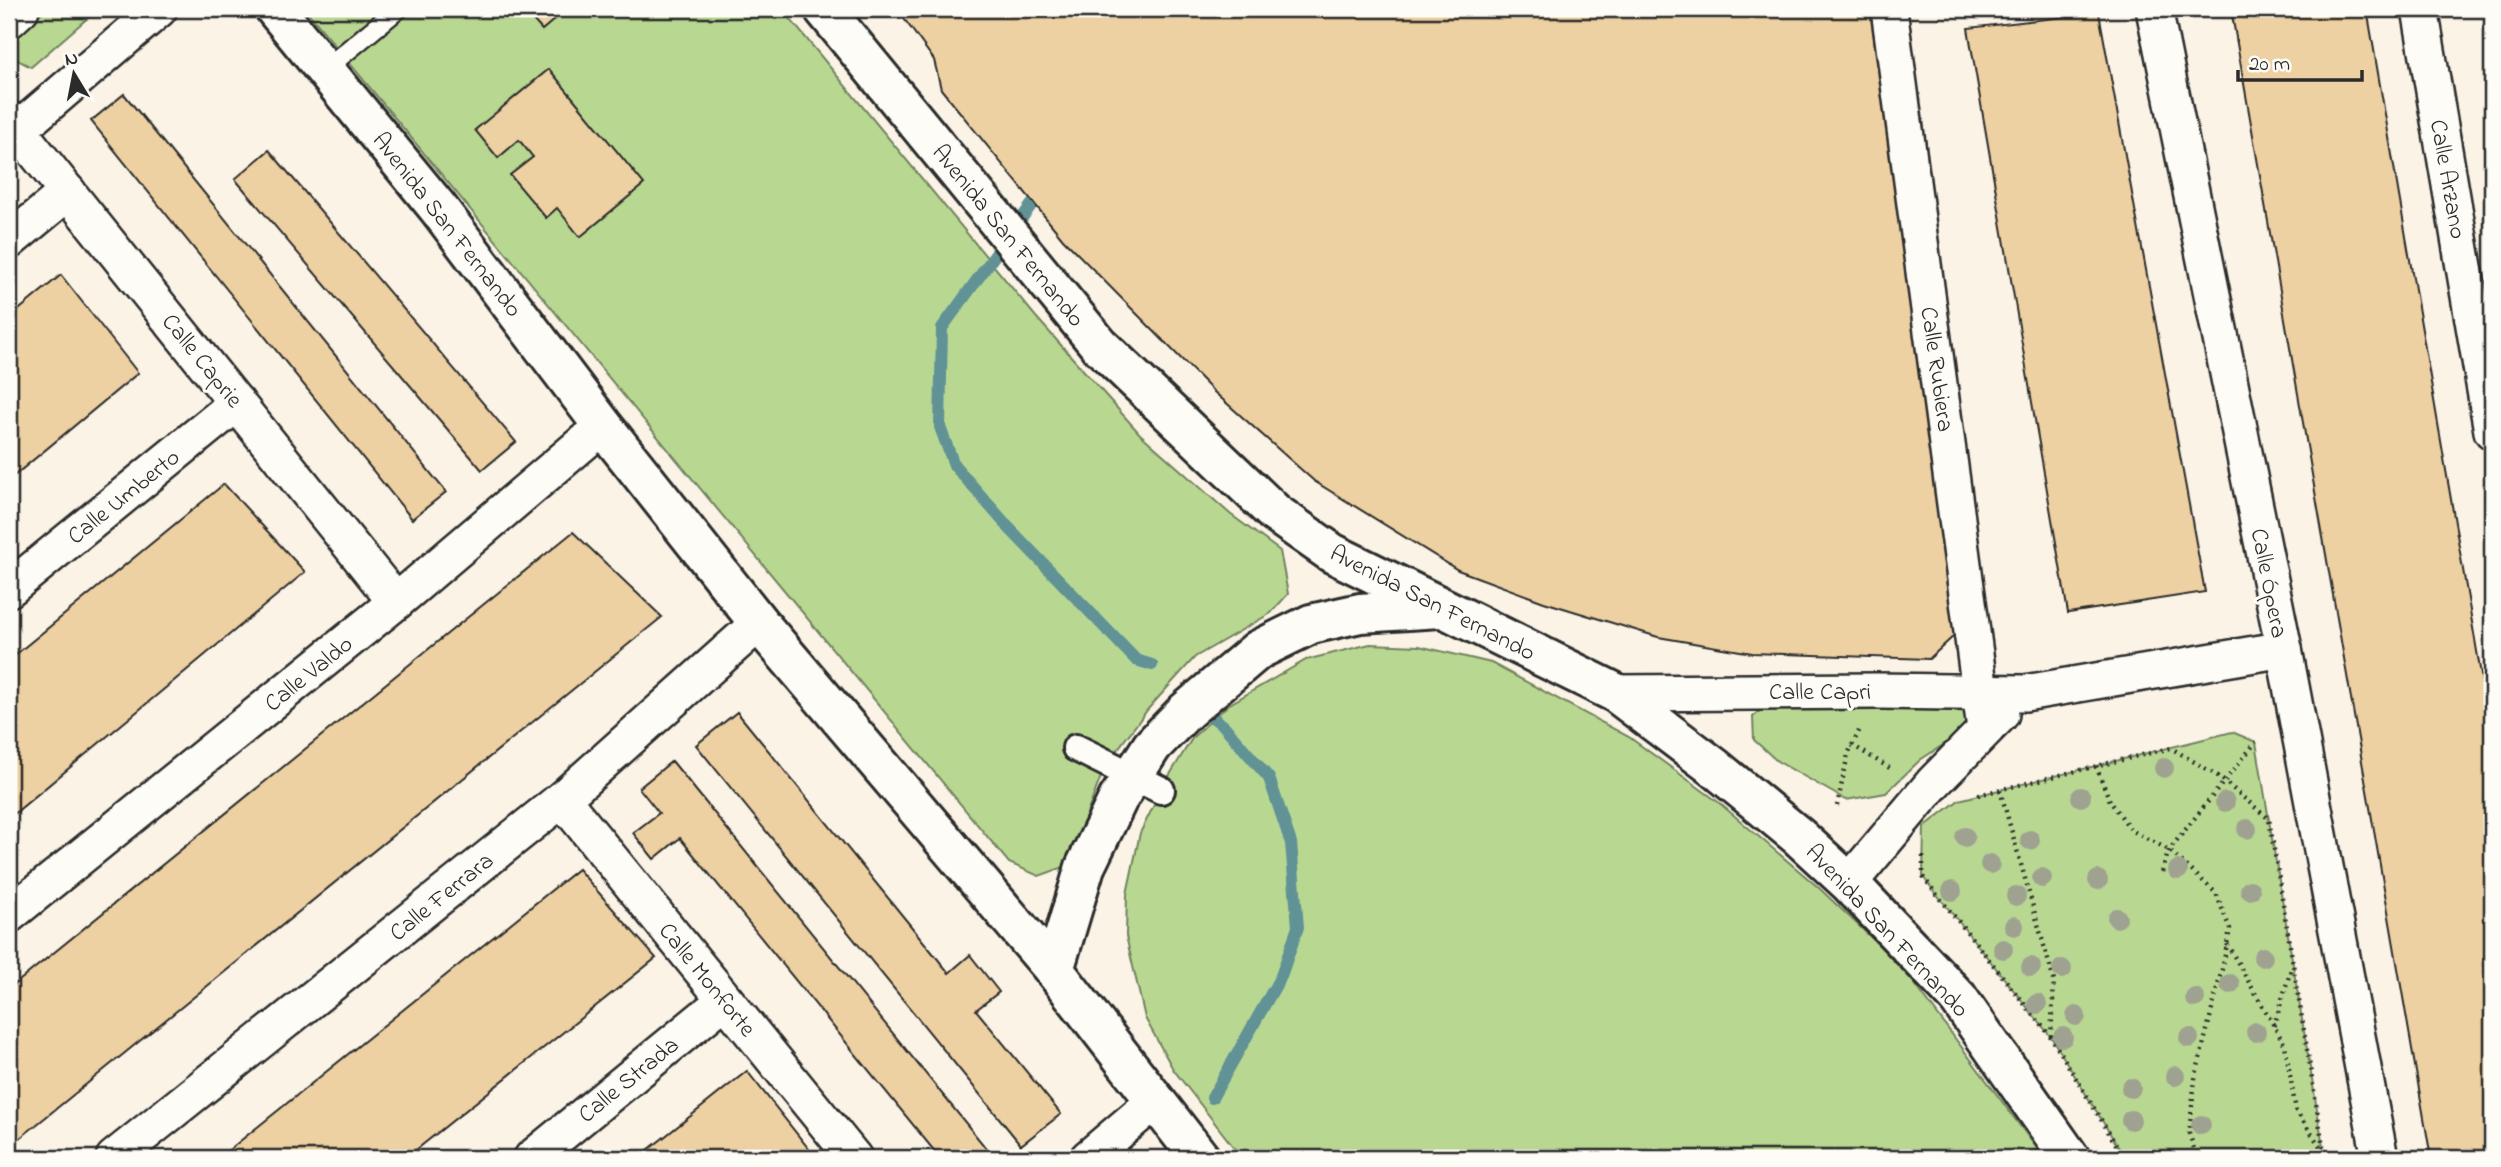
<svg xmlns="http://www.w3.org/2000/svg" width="2501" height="1167" viewBox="0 0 2501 1167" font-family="'Indie Flower',sans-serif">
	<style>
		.green { fill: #b8d892; stroke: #72825e; stroke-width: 2 }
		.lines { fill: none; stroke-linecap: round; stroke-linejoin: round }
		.stream { stroke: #619296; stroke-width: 12 }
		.building { fill: #eed1a2; stroke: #2b2b2b; stroke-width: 2 }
		.service-casing { stroke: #2b2b2b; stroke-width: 23 }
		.pedestrian-casing { stroke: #2b2b2b; stroke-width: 32 }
		.minor-casing { stroke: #2b2b2b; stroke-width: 40 }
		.tertiary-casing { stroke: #2b2b2b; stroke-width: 44 }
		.path { stroke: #2b2b2b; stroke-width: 4.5; stroke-dasharray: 2 5; stroke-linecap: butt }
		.service { stroke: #fdfcf7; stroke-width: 18 }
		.pedestrian { stroke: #fdfcf7; stroke-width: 26 }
		.minor { stroke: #fdfcf7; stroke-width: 35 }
		.tertiary { stroke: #fdfcf7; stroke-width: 38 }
		.tree { fill: #9fa290 }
		.labels { text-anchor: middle; stroke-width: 6; stroke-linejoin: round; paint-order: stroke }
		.street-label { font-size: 24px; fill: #2b2b2b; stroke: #fdfcf7 }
	</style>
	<rect width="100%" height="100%" fill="#faf3e6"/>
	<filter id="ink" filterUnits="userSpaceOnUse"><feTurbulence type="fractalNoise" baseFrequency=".0143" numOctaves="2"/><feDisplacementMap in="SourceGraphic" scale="14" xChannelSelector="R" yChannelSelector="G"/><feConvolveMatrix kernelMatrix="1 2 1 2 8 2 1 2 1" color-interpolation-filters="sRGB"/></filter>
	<g filter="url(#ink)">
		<!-- green -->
		<g class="green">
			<path d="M46,9h52l-67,58 -17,-9 -5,-19z"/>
			<path d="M305,9h477l254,308 104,117 90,80 50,37 8,43 -17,19 -76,44 -47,52 -43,57 -38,100 -28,10 -30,-13z"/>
			<path d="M1370,644l49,2 72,17 138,74 88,64 101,86 84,80 142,191h-802l-69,-89 -28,-51 -19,-82 1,-42 13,-61 26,-52 27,-44 35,-32 78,-45z"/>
			<path d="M1962,701l7,27 -49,32 -34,33 -40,7 -69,-39 -23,-21 -1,-23 17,-14 99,7z"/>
			<path d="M2232,732l24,10 69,416h-200l-74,-121 -128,-160 1,-50 35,-27z"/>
		</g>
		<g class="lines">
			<!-- stream -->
			<g class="stream">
				<path d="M1043,189l-101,139 -2,99 14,38 56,64 126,131 16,5"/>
				<path d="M1211,716l13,10 45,52 22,65 7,84 -17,49 -69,122"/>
			</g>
		</g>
		<!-- building -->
		<g class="building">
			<path d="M523,9h44l-25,21z"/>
			<path d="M897,9h974l73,497 13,127 -28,26 -177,-6 -94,-16 -114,-35 -86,-32 -144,-89 -101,-90 -150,-152 -122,-150 -7,-29z"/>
			<path d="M2231,9h136l125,730v419h-61z"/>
			<path d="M2099,13l106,579 -137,21 -100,-585z"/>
			<path d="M549,69l95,115 -64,53 -23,-29 -11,10 -36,-43 23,-18 -14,-17 -21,18 -23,-28z"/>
			<path d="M124,94l322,398 -34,27 -321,-398z"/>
			<path d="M269,150l247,292 -34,28 -247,-291z"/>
			<path d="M61,275l77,98 -129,107v-162z"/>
			<path d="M224,484l81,88 -296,246v-158z"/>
			<path d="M573,532l89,85 -653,530v-158z"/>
			<path d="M737,712l212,261 21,-18 29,37 -23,18 85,104 -40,31 -325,-400z"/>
			<path d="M672,761l322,397h-54l-260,-320 -26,21 -21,-26 26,-20 -20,-25z"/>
			<path d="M578,869l78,89 -250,200h-187z"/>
			<path d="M747,1071l69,87h-178z"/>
		</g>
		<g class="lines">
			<!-- service casing -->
			<g class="service-casing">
				<path id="service" d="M324,70l74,-61"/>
			</g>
			<!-- pedestrian casing -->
			<g class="pedestrian-casing">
				<path id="pedestrian" d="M1076,748l85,42"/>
			</g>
			<!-- minor casing -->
			<g class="minor-casing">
				<g id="minor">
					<path d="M1889,9l96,720"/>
					<path d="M2154,9l130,640 96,509"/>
					<path d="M2420,9l72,422"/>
					<path d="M9,20l12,-11"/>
					<path d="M9,119l387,483"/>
					<path d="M18,130l141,-121"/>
					<path d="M9,241l59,-49"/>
					<path d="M9,589l228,-186"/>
					<path d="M1616,693l261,-2 148,2 259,-44"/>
					<path d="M562,799l292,359"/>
					<path d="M1849,883l85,-101 67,-68"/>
					<path d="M9,915l387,-313 207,-176"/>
					<path d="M114,1158l448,-359 197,-176"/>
					<path d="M532,1158l193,-158"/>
					<path d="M1088,1158l67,-57"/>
				</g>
			</g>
			<!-- tertiary casing -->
			<g class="tertiary-casing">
				<g id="tertiary">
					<path d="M275,9l163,199 165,218 156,197 295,347 146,188"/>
					<path d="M824,9l275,336 176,168 57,40 284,140 98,74 84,69 51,47 109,115 112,160"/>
					<path d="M1054,970l31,-103 33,-68 34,-53 34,-35 72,-61 53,-26 49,-11 80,-5"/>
				</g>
			</g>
			<!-- path -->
			<g class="path">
				<path d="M1852,745l41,25"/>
				<path d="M2096,766l14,35 21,29 38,20 47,43 14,36 -7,36 -28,114 -6,54 8,25"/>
				<path d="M2000,790l54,191 -3,56"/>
				<path d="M1978,795l193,-47 47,28 51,43 56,339"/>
				<path d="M1837,806l11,-52 12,-25"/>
				<path d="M1923,856v21l128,160 69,114 9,7"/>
				<path d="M2162,872l7,-22 87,-108"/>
				<path d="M2227,944l58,101 11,66 26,38"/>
				<path d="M2274,1026l17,-57"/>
			</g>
			<!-- service -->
			<use href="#service" class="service"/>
			<!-- pedestrian -->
			<use href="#pedestrian" class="pedestrian"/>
			<!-- minor -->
			<use href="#minor" class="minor"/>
			<!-- tertiary -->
			<use href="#tertiary" class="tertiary"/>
		</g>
		<!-- trees -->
		<g class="tree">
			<circle cx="2164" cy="768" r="10"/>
			<circle cx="2081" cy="797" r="10"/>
			<circle cx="2225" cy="802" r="10"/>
			<circle cx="2247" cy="829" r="10"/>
			<circle cx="1965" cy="837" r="10"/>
			<circle cx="2030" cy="840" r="10"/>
			<circle cx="1990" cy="864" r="10"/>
			<circle cx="2178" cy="870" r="10"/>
			<circle cx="2042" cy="878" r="10"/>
			<circle cx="2098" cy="880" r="10"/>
			<circle cx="2250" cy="890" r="10"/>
			<circle cx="1952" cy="891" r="10"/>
			<circle cx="2016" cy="896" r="10"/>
			<circle cx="2117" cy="918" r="10"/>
			<circle cx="2014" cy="926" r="10"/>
			<circle cx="2003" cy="949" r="10"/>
			<circle cx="2263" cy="957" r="10"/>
			<circle cx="2031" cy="967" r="10"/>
			<circle cx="2062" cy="969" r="10"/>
			<circle cx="2230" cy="984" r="10"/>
			<circle cx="2195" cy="998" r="10"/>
			<circle cx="2037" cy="1004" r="10"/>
			<circle cx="2076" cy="1016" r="10"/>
			<circle cx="2256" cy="1032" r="10"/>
			<circle cx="2063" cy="1037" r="10"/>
			<circle cx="2189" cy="1038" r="10"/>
			<circle cx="2175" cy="1076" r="10"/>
			<circle cx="2131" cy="1088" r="10"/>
			<circle cx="2131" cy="1120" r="10"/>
			<circle cx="2201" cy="1125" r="10"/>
		</g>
	</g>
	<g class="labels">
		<!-- street labels -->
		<g class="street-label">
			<text transform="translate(2449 179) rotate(80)" y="8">Calle Arzano</text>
			<text transform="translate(448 224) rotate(52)" y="8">Avenida San Fernando</text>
			<text transform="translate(1009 235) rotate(51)" y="8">Avenida San Fernando</text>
			<text transform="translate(203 360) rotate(51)" y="8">Calle Caprie</text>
			<text transform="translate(1938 369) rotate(82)" y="8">Calle Rubiera</text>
			<text transform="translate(123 496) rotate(-39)" y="8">Calle Umberto</text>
			<text transform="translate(2270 583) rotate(79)" y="8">Calle Ópera</text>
			<text transform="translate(1433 602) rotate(27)" y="8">Avenida San Fernando</text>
			<text transform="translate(308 673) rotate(-39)" y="8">Calle Valdo</text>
			<text x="1820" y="699">Calle Capri</text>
			<text transform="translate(441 896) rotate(-39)" y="8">Calle Ferrara</text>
			<text transform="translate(1888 930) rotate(47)" y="8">Avenida San Fernando</text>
			<text transform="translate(708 979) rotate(51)" y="8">Calle Monforte</text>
			<text transform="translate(628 1079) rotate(-39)" y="8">Calle Strada</text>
		</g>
	</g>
	<!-- margin -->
	<rect width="2501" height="1167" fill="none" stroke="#fdfcf7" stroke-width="35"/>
	<rect x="18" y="18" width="2466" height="1132" fill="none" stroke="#2b2b2b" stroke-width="2.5" filter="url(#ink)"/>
	<!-- north arrow -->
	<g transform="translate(74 74) rotate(350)" stroke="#fdfcf7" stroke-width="5" paint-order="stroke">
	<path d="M0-5L12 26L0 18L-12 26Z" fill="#2b2b2b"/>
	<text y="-10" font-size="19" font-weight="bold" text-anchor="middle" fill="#2b2b2b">N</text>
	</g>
	<!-- scale -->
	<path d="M2238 70v10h124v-10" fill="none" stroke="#2b2b2b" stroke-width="3.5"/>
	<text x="2249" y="70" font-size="21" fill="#2b2b2b" stroke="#fdfcf7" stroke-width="5" paint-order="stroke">20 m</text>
</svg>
